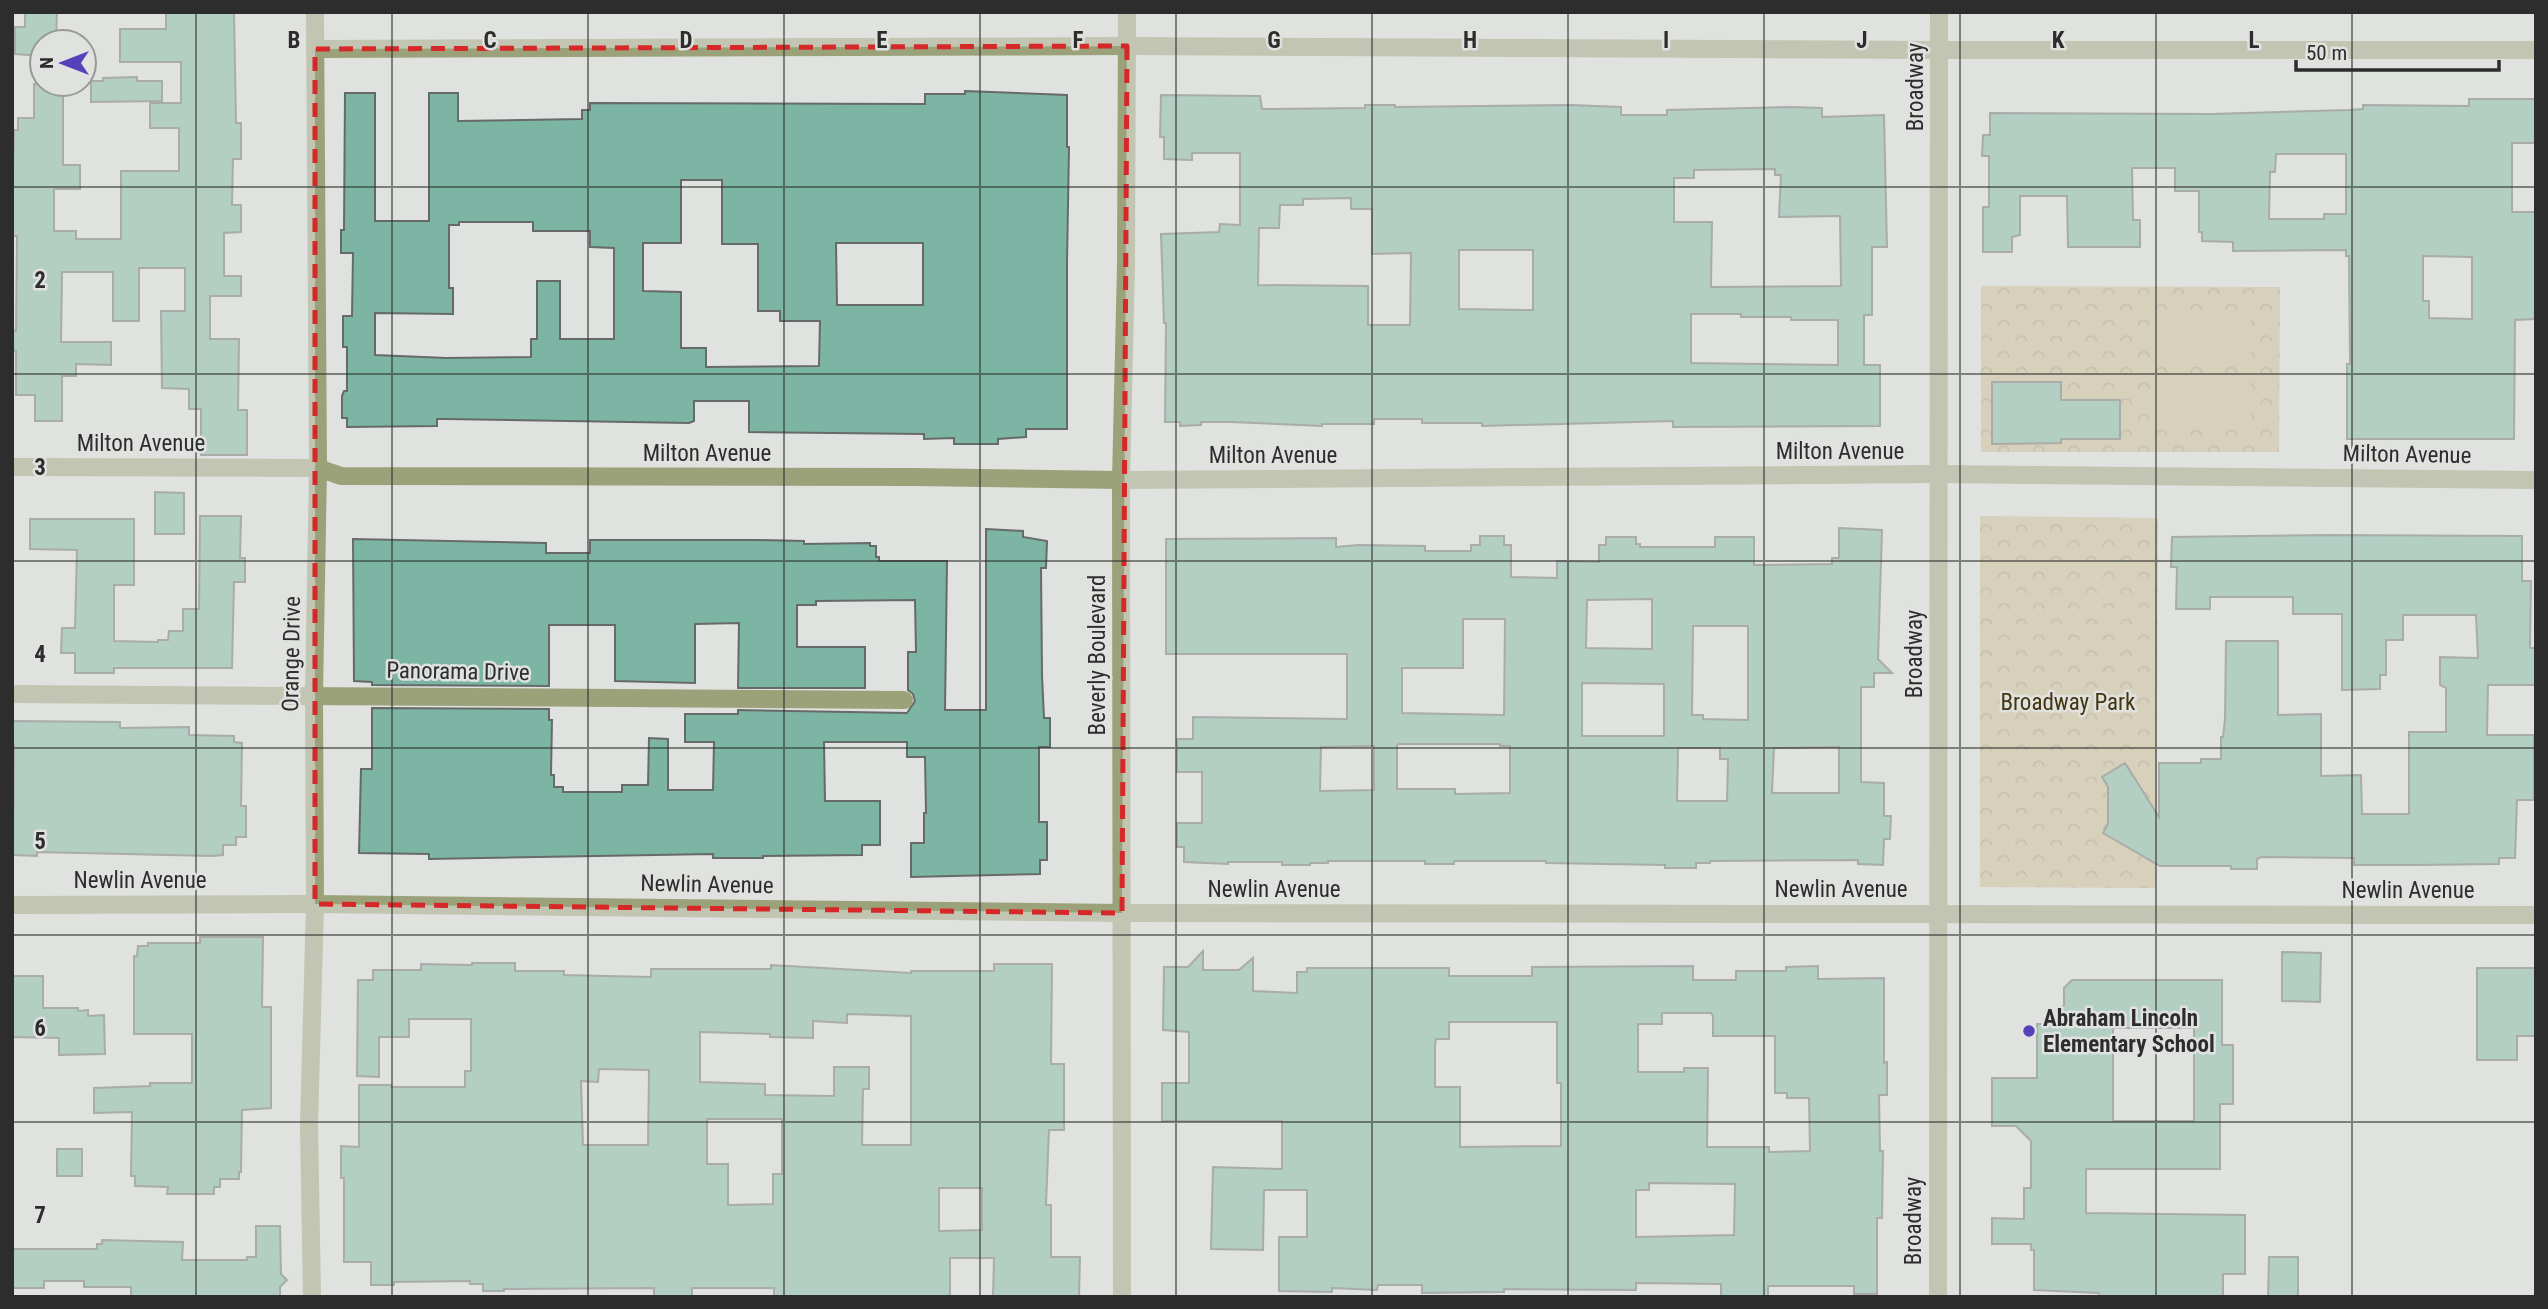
<svg xmlns="http://www.w3.org/2000/svg" width="2548" height="1309" viewBox="0 0 2548 1309" font-family="'Roboto Condensed',sans-serif">
	<style>
		.park { fill: url(#park-crowns) }
		.pitch { fill: #cdba8e }
		.building { fill: #7cb5a3; stroke: #666a68; stroke-width: 2; fill-rule: evenodd }
		.lines { fill: none; stroke-linecap: round; stroke-linejoin: round }
		.minor { stroke: #9ba27a; stroke-width: 18 }
		.tertiary { stroke: #9ba27a; stroke-width: 18 }
		.marked { fill: none; stroke: #d62828; stroke-width: 5; stroke-dasharray: 14 9; stroke-linejoin: round }
		.grid { fill: none; stroke: #2c2d2c; stroke-width: 2; stroke-opacity: 0.55 }
		.poi-dot { fill: #5741b9; stroke: #e0e2df; stroke-width: 2.5 }
		.labels { text-anchor: middle; stroke-width: 5; stroke-linejoin: round; paint-order: stroke }
		.street-label { font-size: 23px; fill: #2c2d2c; stroke: #e0e2df }
		.park-label { font-size: 23px; fill: #43350f; stroke: #e0e2df }
		.poi-label { font-size: 23px; font-weight: bold; fill: #2c2d2c; stroke: #e0e2df; text-anchor: start }
		.grid-label { font-size: 23px; text-anchor: middle; font-weight: bold; fill: #2c2d2c; stroke: #e0e2df; stroke-width: 5; stroke-linejoin: round; paint-order: stroke }
	</style>
	<defs>
		<pattern id="park-crowns" width="20" height="18" patternUnits="userSpaceOnUse" patternTransform="scale(1.75)"><rect width="20" height="18" fill="#cdba8e"/><path d="M2 6a3 3 0 1 1 6 0M12 15a3 3 0 1 1 6 0" fill="none" stroke="#a79874"/></pattern>
	</defs>
	<rect width="100%" height="100%" fill="#e0e2df"/>
	<!-- park -->
	<g class="park">
		<path d="M1981,286l299,1 -1,165h-298z"/>
		<path d="M1980,516l178,2 -2,370 -176,-1z"/>
	</g>
	<!-- pitch -->
	<g class="pitch">
		<path d="M2251,318v46h-97l-1,-45z"/>
		<path d="M2250,382l1,46h-98v-45z"/>
	</g>
	<!-- building -->
	<g class="building">
		<path d="M25,12h32l-1,30h-14v14l-27,-2v-27h10z"/>
		<path d="M166,12h68l2,111h5v36h-8l-1,46h9v27l-17,1v43h17v20h-31v43h29l-1,71h9v45h-46v-46h-12v-20l-27,-1 -1,-77h24v-43h-46v53h-26v-49h-51l-1,70h50v23l-35,-1v12h-14v45h-27v-26h-19v-44l-3,-1v-19h3l1,-95h-5v-33l2,-73h4v-12h16v-34h29v81h17v24h-26v42h22v8h45v-68h58v-43h-29v-25h31v-41h-61v-33h46z"/>
		<path d="M137,77v4h25v20l-71,1v-21h12v-3z"/>
		<path d="M965,91l102,4v52h2l-2,116v166h-41v8l-28,2v5h-44v-6l-30,1v-5l-175,-2v-31h-55v20l-5,2 -244,-4h-8v7l-90,1v-9h-5v-22l2,-5h3v-44h-4v-31h9l1,-63h-12v-23h3l1,-137h30v128h54v-128h29v28l124,-2v-9h8v-7l335,1v-10h40zM681,180h41v64h36v67h22v10h40l-1,45 -113,1v-19h-25v-56l-38,-1v-48h38zM459,222h74v9h57v16l24,1v91h-54v-58h-23v58h-6v18l-84,1 -72,-3v-42l78,1v-26h-4v-63h10zM836,243h87v62h-86z"/>
		<path d="M1161,95l99,1 2,13 103,-1v-3h30v2l176,-2 50,2v8h46v-5l125,-3 30,1v9l62,-2 3,132h-15v68h-8v50h16v61l-207,1v-6l-191,5v-3h-60v-4h-48v5h-52v2l-91,-4h-30v3l-21,1v-4h-15l1,-99h-2l-3,-89 58,-2 1,-8 20,1v-72h-48v7l-28,-1v-22h-4zM1775,169v6h6l-2,42 61,-1 1,70 -130,1 1,-65h-38v-44h20v-8zM1351,198v11h21v45l39,-1 -1,72h-42v-39l-110,-1 1,-57h20l1,-23h23v-6zM1459,250h74v60l-74,-1zM1691,314h50v3h50v3h47v45l-147,-2z"/>
		<path d="M2469,99h67v44h-24v69h24v107l-21,1 -1,119h-167v-75h3l-1,-108h-3v-6l-113,1v-9l-31,-1v-9h-3v-41h-24v-23h-43l1,52h7v27h-72l-1,-51h-47v39l-8,2v15h-29v-45h6v-51h-7l1,-21h7v-22l221,1 138,-4 14,-1v-4l106,1zM2276,154h70v60h-22v5h-55l1,-47h5zM2423,256l49,1v62l-43,-1v-17h-6z"/>
		<path d="M1992,382h69v18h59v39h-59v4l-69,1z"/>
		<path d="M155,492l29,1v41h-29z"/>
		<path d="M200,516h41l-1,42h5v24h-11l-2,86h-118v5h-39v-20h-14l1,-25h13l2,-78 -47,-1v-30h104v66h-20v56l44,1v-2h10l1,-9h14v-22h16z"/>
		<path d="M1839,528l43,2 -4,129 14,14h-18v14h-13v95l23,1v33h7l-1,23h-6l-1,26 -25,-1v-4l-148,1v2h-14v5h-31v-3l-119,-2v-2h-92v3h-29v-3h-97v2h-18v2h-28v-3h-54v2l-44,-2v-15h-7v-24h25v-51h-25v-33h16v-22l154,2v-65h-181v-115l170,-1v9l22,-2 67,1v5h46v-6h9v-9h24v9h7v32l46,1v-17l42,1v-17h7v-8h30v7h4v3h75v-10h39v28l78,-1v-6h7zM1652,599v50l-66,-1 1,-48zM1463,619h42l-1,96 -102,-2v-45h61zM1693,626h55v94l-45,-1v-4h-11zM1582,683l82,1v52h-82zM1399,744h101v2h10v47l-55,1v-5h-58v-44zM1374,746v44l-54,1 1,-44zM1839,747v46h-67l2,-45zM1678,748h42v11h8l-1,42h-50z"/>
		<path d="M986,529l37,2v6l24,4 -1,27h-5l1,107 2,43h6v29h-11v75h8v38h-7v14l-129,3v-34h13v-30h2l-1,-56h-18v-15h-83l1,59h55v44h-18v10l-99,1v2h-50v-4l-284,5v-5l-70,-1 2,-84h11v-61l177,1v11h3l-1,55h3v12h9v5h59v-7h26l1,-47 19,1v51h45l1,-48h-29v-28h53v-4l169,3 8,-12 -2,-7 -5,-4v-38h8l-1,-52 -99,1v4h-19v42h68v41h-127l1,-65 -44,1v59l-80,-2v-56h-66v61l-177,-1v-3l-18,-1 -1,-142 193,4v10h44v-13h167l47,1v3l66,-1v3h6v11h3v4h68l-2,149h41z"/>
		<path d="M2328,535l194,1v45h9l-1,67h6v37h-48l-1,50h47v65h-17l-2,58h-16v6l-83,1h-62v-7l-93,-1 -4,2v10h-26v-3h-71l-57,-33 5,-9v-37l-6,-10 23,-14 34,54v-54h42v-4h20v-22h2l2,-18 1,-78h52v74l43,-1v62l40,-1 1,39h47v-82h37v-44l-6,-3v-28l38,1 -2,-43h-73v25h-17v35h-6v14l-38,1v-76h-49v-17h-83v12h-34l1,-42h-6l1,-30z"/>
		<path d="M12,721l108,1v6l69,-1v8l45,1v6l8,1 -1,63h5v31h-10v8h-13v10l-11,1 -175,-4v4l-24,-1 1,-110h-2z"/>
		<path d="M200,937h63l-1,70h9v101l-29,2 -1,62h-2v7h-19v8h-6v7h-47l1,-7 -33,-1v-10h-4l1,-64 -38,1v-25l56,-2v-3h42v-49h-58v-78h3l1,-10h10v-3h52z"/>
		<path d="M1203,951v19h36l14,-12v33l44,2v-21h10v-4h142v8h83v-9l161,-1v14h43v-9h50v-4l32,-1v13l66,-1v85l3,-1v33h-8l1,56h3l-1,67h-5v76h-23v-8h-86v11h-47v-13l-85,-1v7l-132,-1v3l-82,1v-8h-44l-1,5 -45,-2v4l-53,-1v-54h28v-47h-43l-1,60 -52,-1 2,-82 69,2v-48h-120v-38h27v-51l-26,-2 1,-63h24zM1662,1013h49l2,3v20h62v57h12v5h22l1,53 -41,1v-5h-62l1,-79h-24v4h-46v-48h24zM1449,1022h108v61h4v63l-101,1v-60h-25v-42l1,-6h13zM1649,1183l86,1 -1,51 -98,2v-47h13z"/>
		<path d="M2282,952l39,1 -1,49 -38,-1z"/>
		<path d="M472,963h43v8h49v4l87,2v-8h120v-4l140,8v-2h83v-7h58l-1,100h13v66h-15l-3,75h5v52h29l-1,40h-86l1,-39h-44v39h-176v-9h-82v9h-38v-9l-150,1v2h-21v-7h-13v-3l-76,1v3h-23v-23h-27v-84h-3v-32l18,1v-62h32v2h74v-16h6v-52h-62v18h-30v40l-22,-1 1,-96h15v-10h48v-6l51,1zM847,1014l64,2v129h-49l1,-56h6v-22h-35v29l-69,-1v-11l-65,-2v-50l70,2v3l43,1v-17l34,2zM599,1069l50,1 -1,75h-65l-2,-64 17,1zM707,1119h75v55h-9v30l-45,1v-41h-21zM939,1188h43v42l-43,1z"/>
		<path d="M2477,968h59v68h-19v24h-40z"/>
		<path d="M12,976h31v32h35v3l10,-1v6l16,-1 1,39 -46,1v-17l-47,-1z"/>
		<path d="M2072,980h150v65h11v59h-13v65h-134v44l159,2v59h-22v23h-124v-4l-65,-3v-40h-3v-6h-39v-26l32,1v-31h7v-47l-15,-15h-24v-48h45v-54h16l6,-15 5,-4v-17zM2113,1028h81v93h-81z"/>
		<rect x="57" y="1149" width="25" height="27"/>
		<path d="M256,1226h24l1,48 6,6 -7,7v10h-149v-10h-47v-6h-40v7h-32v-39h85v-5h5v-4l81,2 -1,18h65v-3h9z"/>
		<path d="M2269,1257h29v40h-30z"/>
	</g>
	<g class="lines">
		<!-- minor -->
		<g class="minor">
			<path d="M315,49l812,-3 812,4h597"/>
			<path d="M12,467l306,1 23,8 574,1 206,3 818,-6 597,6"/>
			<path d="M12,694l892,6"/>
			<path d="M12,905l303,-1 807,9 1414,2"/>
			<path d="M312,1297l-3,-172 6,-221 -1,-210 4,-226 -3,-456"/>
		</g>
		<!-- tertiary -->
		<g class="tertiary">
			<path d="M1122,1297l-1,-817 5,-215 1,-253"/>
			<path d="M1938,1297l1,-1285"/>
		</g>
	</g>
	<!-- marked area -->
	<path d="M0 0H2548V1309H0ZM1127,46l-5,867 -807,-9v-855z" fill="#e0e2df" fill-opacity=".55" fill-rule="evenodd"/>
	<path class="marked" d="M1127,46l-5,867 -807,-9v-855z"/>
	<!-- grid -->
	<path class="grid" d="M196,12v1285M392,12v1285M588,12v1285M784,12v1285M980,12v1285M1176,12v1285M1372,12v1285M1568,12v1285M1764,12v1285M1960,12v1285M2156,12v1285M2352,12v1285M12,187h2524M12,374h2524M12,561h2524M12,748h2524M12,935h2524M12,1122h2524"/>
	<!-- markers -->
	<circle class="poi-dot" cx="2029" cy="1031" r="7"/>
	<g class="labels">
		<!-- street labels -->
		<g class="street-label">
			<text transform="translate(1915 87) rotate(-90)" y="8">Broadway</text>
			<text x="141" y="451">Milton Avenue</text>
			<text x="1840" y="459">Milton Avenue</text>
			<text x="707" y="461">Milton Avenue</text>
			<text transform="translate(2407 454) rotate(1)" y="8">Milton Avenue</text>
			<text x="1273" y="463">Milton Avenue</text>
			<text transform="translate(291 654) rotate(-89)" y="8">Orange Drive</text>
			<text transform="translate(1914 654) rotate(-90)" y="8">Broadway</text>
			<text transform="translate(1097 655) rotate(-90)" y="8">Beverly Boulevard</text>
			<text transform="translate(458 671) rotate(1)" y="8">Panorama Drive</text>
			<text x="140" y="888">Newlin Avenue</text>
			<text transform="translate(707 884) rotate(1)" y="8">Newlin Avenue</text>
			<text x="1274" y="897">Newlin Avenue</text>
			<text x="1841" y="897">Newlin Avenue</text>
			<text x="2408" y="898">Newlin Avenue</text>
			<text transform="translate(1913 1221) rotate(-90)" y="8">Broadway</text>
		</g>
		<!-- park labels -->
		<g class="park-label">
			<text x="2068" y="710">Broadway Park</text>
		</g>
		<!-- poi labels -->
		<g class="poi-label">
			<text x="2043" y="1026">Abraham Lincoln<tspan x="2043" dy="26">Elementary School</tspan></text>
		</g>
	</g>
	<g class="grid-label">
		<text x="294" y="48">B</text>
		<text x="490" y="48">C</text>
		<text x="686" y="48">D</text>
		<text x="882" y="48">E</text>
		<text x="1078" y="48">F</text>
		<text x="1274" y="48">G</text>
		<text x="1470" y="48">H</text>
		<text x="1666" y="48">I</text>
		<text x="1862" y="48">J</text>
		<text x="2058" y="48">K</text>
		<text x="2254" y="48">L</text>
		<text x="40" y="288">2</text>
		<text x="40" y="475">3</text>
		<text x="40" y="662">4</text>
		<text x="40" y="849">5</text>
		<text x="40" y="1036">6</text>
		<text x="40" y="1223">7</text>
	</g>
	<!-- border -->
	<rect width="2548" height="1309" fill="none" stroke="#2c2d2c" stroke-width="28"/>
	<!-- north arrow -->
	<g transform="translate(63 63) rotate(270)"><circle r="33" fill="#e0e2df" stroke="#989a97" stroke-width="2"/>
	<path d="M0-5L12 26L0 18L-12 26Z" fill="#5741b9"/>
	<text y="-10" font-size="19" font-weight="bold" text-anchor="middle" fill="#2c2d2c">N</text>
	</g>
	<!-- scale -->
	<path d="M2296 60v10h203v-10" fill="none" stroke="#2c2d2c" stroke-width="3.5"/>
	<text x="2306" y="60" font-size="21" fill="#2c2d2c" stroke="#e0e2df" stroke-width="5" paint-order="stroke">50 m</text>
</svg>
